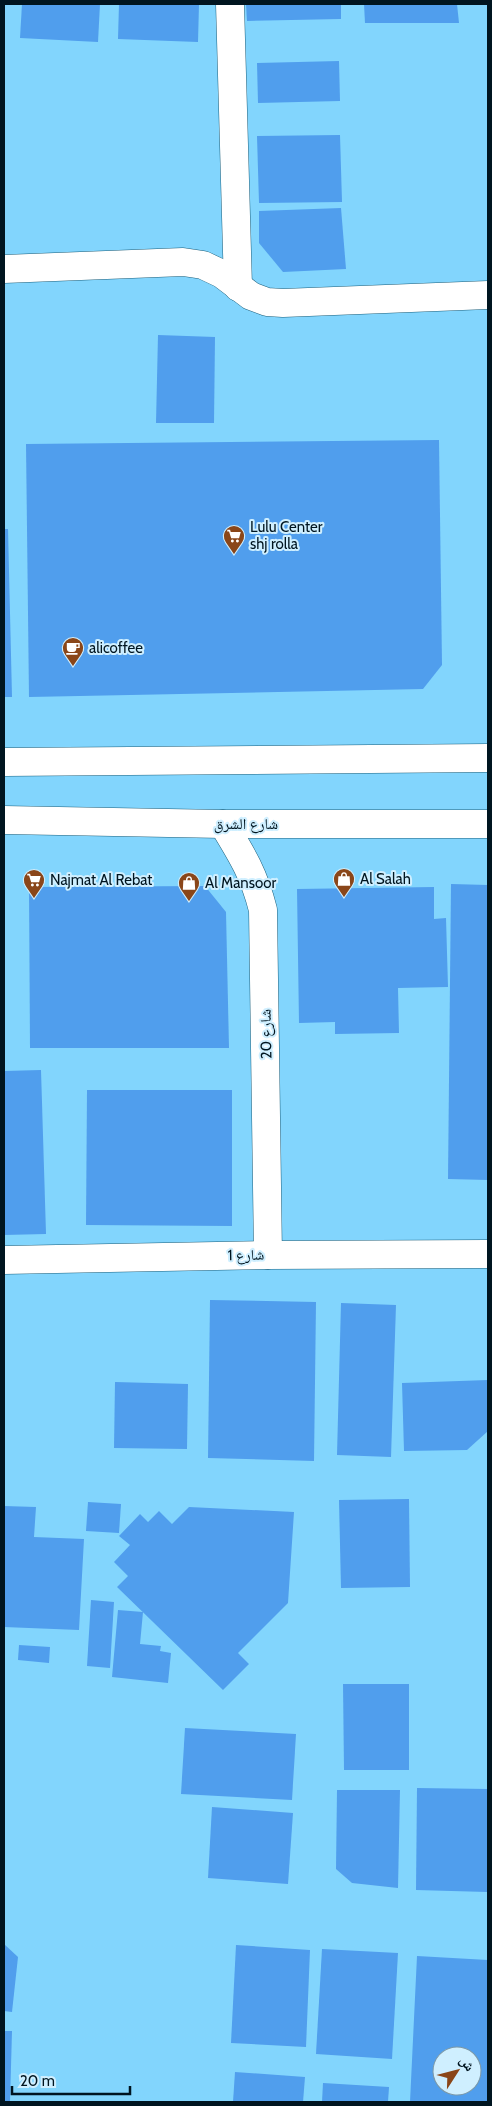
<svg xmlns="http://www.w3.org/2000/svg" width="492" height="2106" viewBox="0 0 492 2106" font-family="Cabin,'Noto Naskh Arabic',sans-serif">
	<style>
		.building { fill: #509eed; fill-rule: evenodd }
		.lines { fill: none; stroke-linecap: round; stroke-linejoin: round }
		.minor-casing { stroke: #1d607c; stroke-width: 29 }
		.primary-casing { stroke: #1d607c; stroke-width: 29 }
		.minor { stroke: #fff; stroke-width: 28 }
		.primary { stroke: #fff; stroke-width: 28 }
		.labels { text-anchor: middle; stroke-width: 4; stroke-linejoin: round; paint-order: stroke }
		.poi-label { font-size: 15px; fill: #001520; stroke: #cfefff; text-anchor: start }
		.street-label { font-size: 15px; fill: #001520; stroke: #cfefff }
	</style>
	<rect width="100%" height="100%" fill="#82d5fd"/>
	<!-- building -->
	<g class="building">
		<path d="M22,4h78l-2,38 -78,-4z"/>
		<path d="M119,4h80l-1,38 -80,-3z"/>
		<path d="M246,4h95v15l-94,2z"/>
		<path d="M364,4h93l2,19h-94z"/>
		<path d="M339,61l1,40 -82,2 -1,-40z"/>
		<path d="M340,135l2,67 -83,1 -2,-67z"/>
		<path d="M341,208l5,61 -63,3 -24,-29v-32z"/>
		<path d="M158,335l57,2 -1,86h-58z"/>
		<path d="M439,440l3,225 -19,24 -394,8 -3,-253z"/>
		<path d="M4,529h4l4,168h-8z"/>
		<path d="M451,884l37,1v295l-40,-1z"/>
		<path d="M205,886l21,26 3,136h-199l-1,-161z"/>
		<path d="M434,887v32l12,-1 2,69 -50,1 1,45 -64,1v-12l-36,1 -2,-134z"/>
		<path d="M41,1070l5,164 -42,1v-164z"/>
		<path d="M87,1090h145v136l-146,-1z"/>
		<path d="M210,1300l106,2 -2,159 -106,-3z"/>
		<path d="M341,1303l55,2 -5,152 -54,-2z"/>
		<path d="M488,1380v51l-21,19 -63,1 -2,-68z"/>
		<path d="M115,1382l73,2 -1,65 -73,-1z"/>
		<path d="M409,1499l1,88 -69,1 -2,-88z"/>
		<path d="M88,1502l33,2 -2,29 -33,-2z"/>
		<path d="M4,1506l32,1 -2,30 50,2 -5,91 -75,-3z"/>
		<path d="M189,1507l105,5 -6,91 -50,50 11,11 -26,26 -106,-103 11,-11 -14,-14 16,-17 -11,-9 21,-22 8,8 11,-11 13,13z"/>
		<path d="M91,1600l23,2 -4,66 -23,-2z"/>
		<path d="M118,1610l25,2 -3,32 21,2 -1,5 11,2 -3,30 -56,-6z"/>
		<path d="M19,1645l31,2 -1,16 -31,-3z"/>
		<path d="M343,1684h66v86h-65z"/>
		<path d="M185,1728l111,6 -4,66 -111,-6z"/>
		<path d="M417,1788l71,1 -1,103 -71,-2z"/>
		<path d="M337,1790h63l-2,98 -46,-5 -16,-14z"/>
		<path d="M212,1807l81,6 -5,71 -80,-6z"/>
		<path d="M4,1944l14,13 -6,55 -8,-1z"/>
		<path d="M236,1945l74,5 -4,97 -75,-4z"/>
		<path d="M322,1949l76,4 -6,106 -76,-5z"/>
		<path d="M417,1956l71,4v142h-78zM442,2056h30v30h-30z"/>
		<path d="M4,2031h8l-2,71h-6z"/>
		<path d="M235,2072l70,5 -2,25h-70z"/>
		<path d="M323,2083l66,4 -1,15h-66z"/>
	</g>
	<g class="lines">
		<!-- minor casing -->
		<g class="minor-casing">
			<g id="minor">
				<path d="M230,4l8,283"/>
				<path d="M4,269l179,-7 20,3 19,9 29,22 16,6 16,1 205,-8"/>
				<path d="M223,824c19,31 31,50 40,86l5,345"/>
				<path d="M4,1260l264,-5 220,-1"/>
			</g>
		</g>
		<!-- primary casing -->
		<g class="primary-casing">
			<g id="primary">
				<path d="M4,762l484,-4"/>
				<path d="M4,820l219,4h265"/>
			</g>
		</g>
		<!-- minor -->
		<use href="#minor" class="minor"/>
		<!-- primary -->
		<use href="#primary" class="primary"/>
	</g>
	<!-- icons -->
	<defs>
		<g id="supermarket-pin" transform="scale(1.125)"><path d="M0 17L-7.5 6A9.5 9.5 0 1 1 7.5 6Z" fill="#8a4619" stroke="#cfefff"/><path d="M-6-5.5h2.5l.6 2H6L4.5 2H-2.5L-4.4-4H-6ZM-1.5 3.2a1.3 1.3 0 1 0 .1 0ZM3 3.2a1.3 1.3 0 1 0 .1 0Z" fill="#fff"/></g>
		<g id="cafe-pin" transform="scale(1.125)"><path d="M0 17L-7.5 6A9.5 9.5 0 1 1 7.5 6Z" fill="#8a4619" stroke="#cfefff"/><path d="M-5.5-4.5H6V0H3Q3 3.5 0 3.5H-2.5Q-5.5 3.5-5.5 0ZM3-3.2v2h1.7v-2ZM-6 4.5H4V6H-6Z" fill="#fff"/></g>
		<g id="shop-pin" transform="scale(1.125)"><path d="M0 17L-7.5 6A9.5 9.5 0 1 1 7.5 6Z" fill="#8a4619" stroke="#cfefff"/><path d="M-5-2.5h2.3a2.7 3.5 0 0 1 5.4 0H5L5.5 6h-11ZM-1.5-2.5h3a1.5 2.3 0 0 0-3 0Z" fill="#fff"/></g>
	</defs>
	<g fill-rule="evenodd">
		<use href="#supermarket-pin" x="234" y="536"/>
		<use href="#cafe-pin" x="73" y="648"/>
		<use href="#shop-pin" x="344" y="879"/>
		<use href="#supermarket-pin" x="34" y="880"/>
		<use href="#shop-pin" x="189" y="883"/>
	</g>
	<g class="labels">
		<!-- poi labels -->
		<g class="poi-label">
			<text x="250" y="532">Lulu Center<tspan x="250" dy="17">shj rolla</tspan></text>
			<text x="89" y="653">alicoffee</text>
			<text x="360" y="884">Al Salah</text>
			<text x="50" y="885">Najmat Al Rebat</text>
			<text x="205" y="888">Al Mansoor</text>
		</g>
		<!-- street labels -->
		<g class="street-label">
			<text x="246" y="829">شارع الشرق</text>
			<text transform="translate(266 1034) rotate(-91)" y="5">شارع 20</text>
			<text transform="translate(246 1255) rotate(-1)" y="5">شارع 1</text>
		</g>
	</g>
	<!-- border -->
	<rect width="492" height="2106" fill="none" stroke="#001520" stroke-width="10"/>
	<!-- north arrow -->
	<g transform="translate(457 2071) rotate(54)"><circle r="24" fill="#cfefff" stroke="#7c98a6"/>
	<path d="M0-4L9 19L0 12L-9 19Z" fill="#8a4619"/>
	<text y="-8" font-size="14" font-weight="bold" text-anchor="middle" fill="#001520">ش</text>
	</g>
	<!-- scale -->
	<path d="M12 2086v8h118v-8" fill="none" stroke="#001520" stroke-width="2.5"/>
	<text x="20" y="2086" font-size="15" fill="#001520" stroke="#cfefff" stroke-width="4" paint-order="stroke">20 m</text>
</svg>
